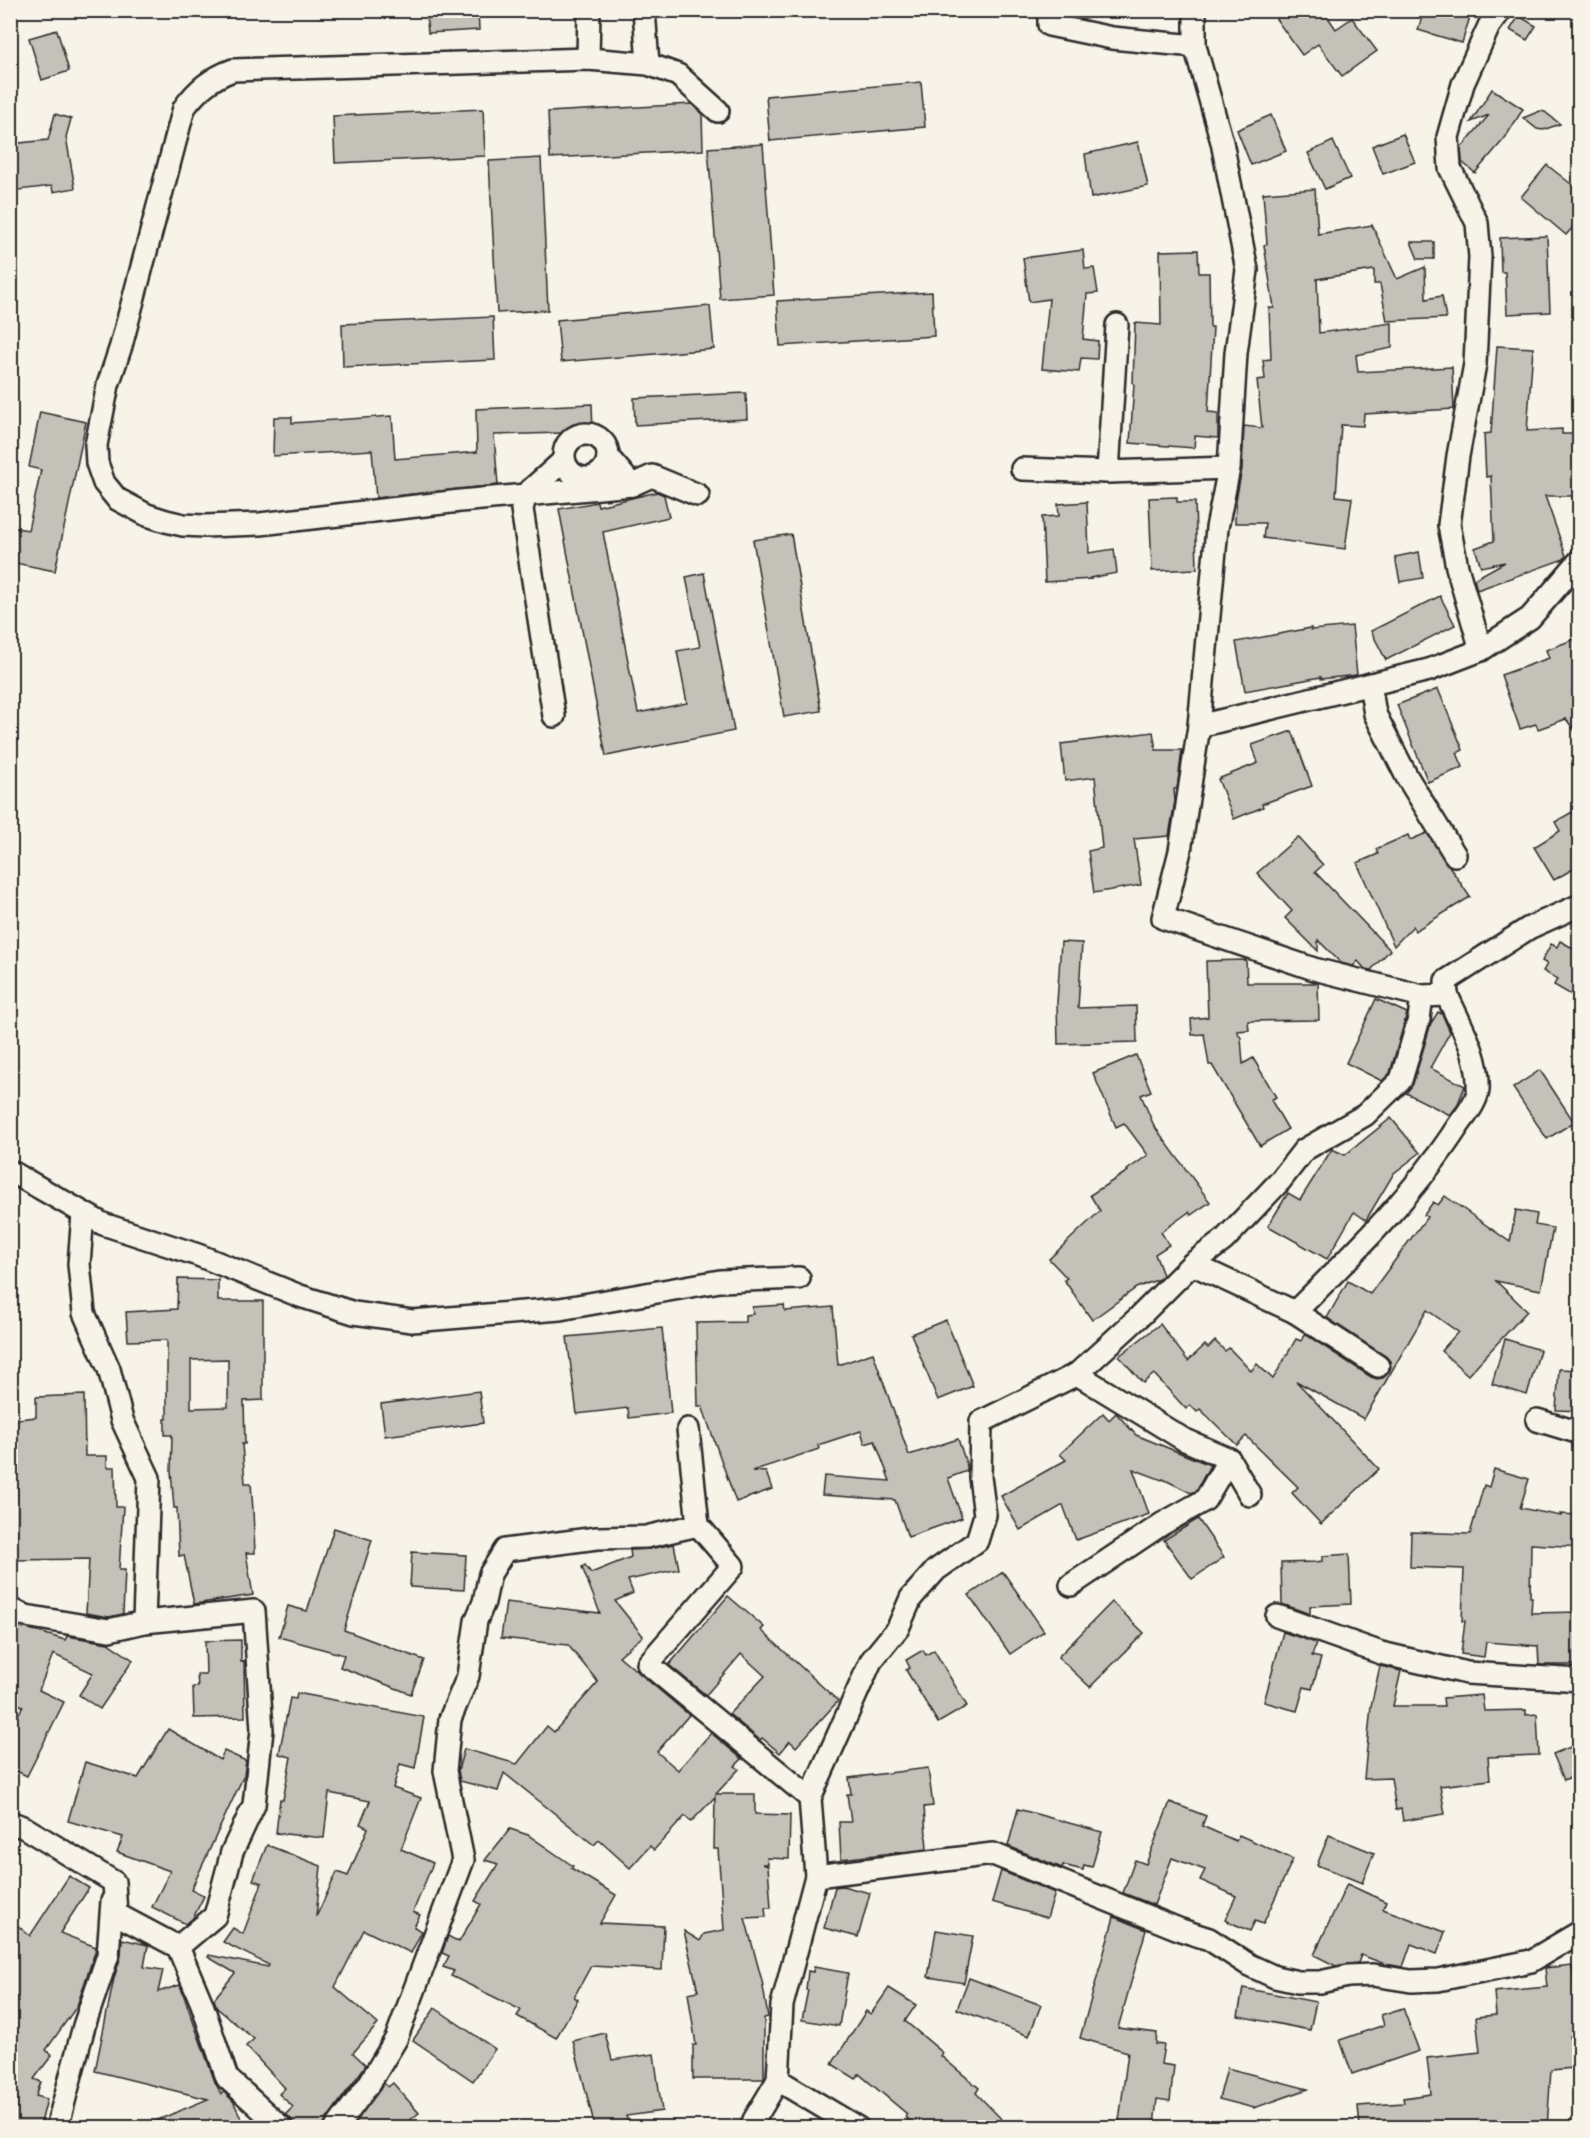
<svg xmlns="http://www.w3.org/2000/svg" width="1590" height="2138" viewBox="0 0 1590 2138" font-family="Caveat,sans-serif">
	<style>
		.building { fill: #c4c1b9; stroke: #2b2b2b; stroke-width: 1.5; fill-rule: evenodd }
		.lines { fill: none; stroke-linecap: round; stroke-linejoin: round }
		.minor-casing { stroke: #2b2b2b; stroke-width: 26 }
		.minor { stroke: #f7f3e8; stroke-width: 21 }
	</style>
	<rect width="100%" height="100%" fill="#f7f3e8"/>
	<filter id="ink" filterUnits="userSpaceOnUse"><feTurbulence type="fractalNoise" baseFrequency=".0167" numOctaves="2"/><feDisplacementMap in="SourceGraphic" scale="12" xChannelSelector="R" yChannelSelector="G"/><feConvolveMatrix kernelMatrix="1 2 1 2 8 2 1 2 1" color-interpolation-filters="sRGB"/></filter>
	<g filter="url(#ink)">
		<!-- building -->
		<g class="building">
			<path d="M426,10h52l1,20 -51,3z"/>
			<path d="M1287,10h36l13,19 16,-11 25,33 -35,25 -24,-32 -16,11 -26,-36z"/>
			<path d="M1424,10h48l-10,33 -44,-13z"/>
			<path d="M1519,16l17,10 -9,14 -17,-10z"/>
			<path d="M57,30l12,41 -27,9 -13,-42z"/>
			<path d="M921,82l4,45 -155,14 -4,-45z"/>
			<path d="M1492,89l31,20 -18,29 -30,35 -13,-11 -1,-14 28,-33 -18,7z"/>
			<path d="M692,104l10,9 1,37 -153,8 -2,-46z"/>
			<path d="M483,109l2,47 -150,7 -2,-47z"/>
			<path d="M1540,111l5,1 15,12 -17,6 -6,-1 -14,-11z"/>
			<path d="M55,114l16,5 -5,18 9,51 -22,4 -1,-6 -42,5v-47l38,-4z"/>
			<path d="M1271,115l15,36 -35,14 -14,-35z"/>
			<path d="M1403,134l12,28 -32,12 -11,-28z"/>
			<path d="M1333,141l17,37 -25,11 -17,-36z"/>
			<path d="M1138,142l10,44 -57,12 -6,-44z"/>
			<path d="M763,144l11,151 -54,4 -12,-151z"/>
			<path d="M541,158l7,152 -51,3 -8,-152z"/>
			<path d="M1547,165l33,26v28l-14,16 -45,-38z"/>
			<path d="M1315,189l3,45 54,-9 25,54 28,-12 1,32 16,-3 4,22 -59,3 -7,-37h-6v-14l-57,9 2,54 73,-10v25l-36,7 2,17 94,-5 2,42 -90,5 -1,12 -22,-1 -5,71 16,2 -7,51 -82,-11 2,-15h-30l1,-23 6,-31 2,-43 18,2 -5,-48 8,-1 -2,-19 8,-1 -2,-51h5l-10,-63 3,-1 -4,-51z"/>
			<path d="M1547,236l3,76 -43,2 -2,-42h-4l-1,-34z"/>
			<path d="M1411,242h23v17h-16z"/>
			<path d="M1083,250l2,19 9,-1 4,25 -11,1 -4,45 15,2 -1,18 -16,-1 -2,14 -37,-3 7,-70 -20,3 -6,-44z"/>
			<path d="M1198,250l1,23h10l1,54h3l-5,85 10,1v25l-23,-2 -1,12 -64,-5 4,-59 -1,-1 2,-60 26,2 -1,-74z"/>
			<path d="M932,292l2,44 -154,10 -3,-45z"/>
			<path d="M710,306l4,43 -153,13 -4,-42z"/>
			<path d="M493,317l2,43 -152,7 -1,-43z"/>
			<path d="M1497,346l36,2 -6,83 35,-2v5h18v62h-35l21,60 -2,3 -87,31 -3,-11 31,-17 -24,5 -6,-19 19,-7 -3,-65 -5,1 -2,-43 7,-1z"/>
			<path d="M746,393l1,26 -112,6 -1,-27z"/>
			<path d="M592,404l1,28 -99,3 4,50 -122,13 -4,-48 -99,6 1,-39h18v6l100,-7 3,43 82,-7 -1,-43z"/>
			<path d="M40,412l46,10 -31,149 -45,-9v-35l18,3 13,-60 -12,-3z"/>
			<path d="M657,492l7,3 5,22 -66,15 35,181 49,-10 -10,-52 23,-4 -14,-70 18,-4 30,158 -128,25 -47,-247 38,-7 1,4z"/>
			<path d="M1177,497v5h18l2,67 -45,2 -3,-73z"/>
			<path d="M1087,502l2,51 25,-4 3,24 -27,5 1,1 -46,3 -3,-65 17,-1 -1,-12z"/>
			<path d="M791,534l30,177 -37,6 -31,-177z"/>
			<path d="M1419,552l4,26 -23,4 -5,-25z"/>
			<path d="M1440,596l15,29 -69,35 -15,-29z"/>
			<path d="M1352,626l5,49 -36,4v-2l-76,14 -9,-49 75,-14v2z"/>
			<path d="M1580,637v101l-14,-19 -28,10 -2,-5 -16,5 -19,-54 48,-17 -3,-8z"/>
			<path d="M1438,689l25,61 -6,3 6,14 -35,15 -31,-77z"/>
			<path d="M1292,731l20,55 -50,18 1,3 -29,12 -16,-40 40,-16 -6,-18z"/>
			<path d="M1153,732l3,18h26l-5,39h-3l1,12 -6,35 -35,3 7,46 -47,8 -6,-42 14,-3 -7,-71 -30,4 -4,-37z"/>
			<path d="M1572,812l8,13v40l-26,15 -20,-33 26,-16 -5,-9z"/>
			<path d="M1427,833l43,64 -55,34 -2,-5 -19,20 -37,-83 21,-9 -2,-5 32,-14 2,5z"/>
			<path d="M1298,837l25,28 -8,7 75,78 -19,20 -6,-1 -7,-8 -5,5 -12,-3 -23,-23v11l-33,-33 7,-7 -35,-38z"/>
			<path d="M1560,941l20,11v48l-26,-15 3,-6 -14,-8 4,-7 -5,-3 9,-17 6,3z"/>
			<path d="M1061,942l21,1 -4,65 58,-2 1,36 -79,2 -1,-41z"/>
			<path d="M1246,960l1,23h71l1,37 -71,1 1,9 -12,1 4,7 2,26 10,-6 23,39 -5,3 17,29 -28,17 -48,-81h-3l-5,-31 -12,1 -1,-16 17,-2 -2,-56z"/>
			<path d="M1376,999l31,14 -17,60 -8,8 -36,-18z"/>
			<path d="M1438,1012l4,2 8,18 -20,36 35,18 -8,20 -7,9 -44,-22 7,-9 18,-61z"/>
			<path d="M1136,1055l15,36 -10,4 13,31 56,76 -19,13 -2,-3 -28,20 8,13 -14,9 8,21 -4,4 -23,9 -44,32 -28,-40 3,-2 -18,-19 51,-48 -10,-16 38,-24 -1,-1 21,-15 -24,-32 -8,4 -23,-54z"/>
			<path d="M1540,1070l34,52 -27,17 -34,-51z"/>
			<path d="M1391,1118l29,35 -26,20 -28,47 -12,-8 -27,47 -59,-33 20,-33 12,7 32,-51 13,6z"/>
			<path d="M1445,1196l65,46 6,-32 21,4 -2,11 18,3 -12,62 -45,-9 31,30 -59,64 -27,-24 17,-19 -31,-22 -63,109 -68,-38 83,88 -58,55 -29,-31 6,-6 -52,-51 -9,9 -37,-36 -3,3 -7,-7 -4,4 -32,-35 -11,9 -24,-27 41,-32 28,37 17,-16 3,3 7,-7 10,10 4,-3 22,23 6,-7 16,15 23,-40 5,2 4,-7 66,43 6,2 6,-1 5,-5 3,-6 -1,-6 -5,-5 -58,-38 21,-37 22,13 57,-77 -3,-2 9,-13 5,3z"/>
			<path d="M178,1279l40,1v21h45v99l-19,1 1,43h-3l3,39h6l2,27 2,43h-9l7,42 -59,9 -10,-49 -5,1 -2,-48h-3l-3,-37 1,-36h-7v-16h2v-79l-39,1 -2,-29 51,-3zM228,1359v48l-37,1v-48z"/>
			<path d="M784,1305l1,6 48,-4 5,58 35,-12 36,102 49,-16 9,27v5l-19,7 14,40 -54,19 -13,-37 -73,-5 2,-19 66,5 -15,-40 -10,3 -4,-13 -43,14 1,4 -67,22 14,1 6,17 -36,13 -34,-96h-4l-2,-83 49,-1v-7l8,-1 -1,-7z"/>
			<path d="M946,1320l27,66 -35,14 -27,-66z"/>
			<path d="M662,1328l9,85 -42,5 -1,-10 -51,6 -10,-77z"/>
			<path d="M1505,1339l35,11 -13,45 -35,-11z"/>
			<path d="M1559,1369l21,1v41l-24,-1z"/>
			<path d="M479,1391l4,32 -98,13 -4,-32z"/>
			<path d="M84,1395l1,61h22v11h8l1,40h7l-4,63h6l-2,44 -14,3 -23,-4 3,-54 -79,1v-140l26,-3v-20z"/>
			<path d="M1103,1413l6,7 7,-7 20,22 74,30 -14,26 -5,2 -28,-14 -1,1 -29,-11 16,45 -73,26 -13,-35 -43,25 -19,-34 65,-36 -6,-6z"/>
			<path d="M1494,1469l35,10 -9,29 41,8 -1,-2 20,1v32l-49,-3 -1,53h2l-1,16 49,-1v53h-41l-1,-19 -52,-4 -2,15 -23,-3 4,-33h-3l2,-52 -54,-2 1,-35 59,2 14,-49 5,2z"/>
			<path d="M1198,1519l26,38 -32,22 -28,-39z"/>
			<path d="M334,1528l38,12 -28,90 80,30 -13,34 -71,-27 4,-12 -65,-18 9,-31 19,5z"/>
			<path d="M674,1544l5,25 -51,11 5,13 -18,8 28,35 -24,20 70,59 -32,37 21,18 33,-37 31,26 -7,7 4,3 -23,25h39v20l35,1 -1,44 -22,-1 1,6h-6l6,2 3,42h-6l1,9 -21,1 17,63 6,36 -4,1v61h-71v-34h3l-8,-52 10,-2 -14,-60 16,10 4,-7 20,-4 -6,-81h-4l1,-52 -24,25 -6,-6 -31,34 -4,-4 -20,22 -31,-28 -5,5 -90,-72 -6,18 -38,-10 -2,-11 6,-21 53,15 30,-38 7,6 44,-50 -30,-37 -67,-7 5,-36 94,11 -18,-46 3,-2 6,8 40,-16 -1,-7 19,-1z"/>
			<path d="M412,1552l54,3 -2,35 -54,-3z"/>
			<path d="M1349,1554l2,50 -41,2v8l-28,-10 -1,-41 34,-1 8,-1v-5z"/>
			<path d="M1003,1572l41,59 -34,23 -41,-59z"/>
			<path d="M728,1596l36,31 -3,3 77,71 -42,46 -6,-6 -10,12 -18,-15 -2,2 -31,-26 36,-38 -24,-22 -35,41 -37,-30z"/>
			<path d="M1112,1602l32,31 -54,54 -32,-30z"/>
			<path d="M10,1623l55,17 2,-4 41,7 25,17 -33,49 -21,-14 14,-22 -40,-19 -14,36 25,12 -37,74 -17,-8v-38l13,-24 -13,-5z"/>
			<path d="M1283,1632l33,11 -4,13 9,2 -9,31 -8,-2 -7,24 -33,-9z"/>
			<path d="M241,1640v22l3,-1 1,56 -51,1 -1,-31h5l-1,-13h9l-1,-33z"/>
			<path d="M923,1650l3,5 8,-5 33,56 -29,17 -32,-53 4,-2 -4,-8z"/>
			<path d="M1380,1666l21,5 -8,35h51l-1,-8 39,-3 2,16 42,-1v5l11,-1 2,41 -51,2 2,23 -50,6 5,28 -42,7 -2,-12 -5,1 -5,-32 -27,1 7,-73z"/>
			<path d="M297,1693l127,24 -9,51 -15,-4 -7,24 28,10 -20,51 32,14 -20,49 7,3 -6,12 8,4 -11,22 -47,-23 -29,57 43,37 -25,29 13,12 -40,55 -3,7h-29l-3,-8 -5,-5 7,-7 -14,-13 6,-6 -39,-42 8,-7 -37,-31 -3,-9 21,-26 -27,-16 1,-2 59,12 1,-2 -46,-23 10,-14 10,6 19,-51 -9,-3 14,-35 54,21 -5,51 21,-45 11,4 20,-48 -8,-4 10,-23 -41,-8 -5,45 -48,-5 4,-34 3,1 8,-43 -12,-3 11,-56 6,1z"/>
			<path d="M168,1729l52,31 4,-9 22,10 -2,14 -53,115 13,6 -11,22 -7,6 -34,-17 18,-36 -53,-19 6,-15 -55,-16 17,-59 53,16z"/>
			<path d="M1580,1743v30l-16,7 -11,-26z"/>
			<path d="M928,1768l5,38 -9,1 3,42 -86,10 -2,-37h12l-4,-28h4l-2,-16z"/>
			<path d="M1170,1802l36,14 -4,10 34,15 3,-6 54,24 -30,65 -8,-3 -5,10 -25,-11 11,-24 -36,-16 5,-10 -33,-12 -18,47 -31,-12 12,-33 11,4z"/>
			<path d="M1018,1809l84,23 -10,35 -8,-2 -1,5 -20,-5 -1,3 -54,-22z"/>
			<path d="M510,1829l18,6 45,31 -2,2 45,27 -16,28 64,3 -2,44 -71,-4 -17,31 4,2 -22,39 -39,-22 4,-6 -70,-34 3,-5 -11,-4 6,-11 -7,-3 6,-17 11,6 22,-38 -6,-3 23,-37 -13,-4z"/>
			<path d="M1329,1835l45,18 -12,30 -45,-18z"/>
			<path d="M1001,1871l54,22 -8,25 -55,-16z"/>
			<path d="M69,1876l20,12 -29,45 36,14 -1,5 -18,54 -31,44 6,5 -18,24 7,3 -5,14 11,3 -7,28h-19l-11,-2v-206l20,17z"/>
			<path d="M1347,1884l39,18 -3,7 62,23 -8,22 -26,-10 -8,23 -18,-3 -24,-9 -3,8 -22,3 -22,-11z"/>
			<path d="M842,1886l28,7 -12,44 -34,-9 11,-41z"/>
			<path d="M1114,1917l32,13 -28,98 39,5 -1,11 8,1 -3,19 13,2 -4,35 -13,-2 -3,26 -35,-4 9,-69 -48,-14z"/>
			<path d="M936,1930l37,6 -9,47 -36,-6z"/>
			<path d="M122,1939l26,6 -4,22 19,3 -5,22 22,-7 35,97 6,12 3,-2 9,9 9,19 -18,7h-83l67,-28 -113,-28 19,-93 7,-22z"/>
			<path d="M1572,1965l8,71 -10,1 4,31 -23,2 -4,57h-187l-2,-21 46,-3 -1,-5 28,-4 -4,-36 53,-6 -4,-35 20,-2 -2,-23 53,-5 -2,-19z"/>
			<path d="M814,1967l34,6 -9,53 -37,-6 6,-30h-2l2,-19 5,1z"/>
			<path d="M969,1978l72,27 -12,31 -72,-27z"/>
			<path d="M889,1988l27,17 -11,16 38,32 -2,3 38,32 -3,5 33,34h-92l-12,-10 2,-3 -48,-40 -3,5 -24,-15 34,-53 5,3z"/>
			<path d="M1243,1988l73,14 -6,28 -72,-14z"/>
			<path d="M435,2008l60,41 -22,32 -60,-41z"/>
			<path d="M1403,2008l16,43 -67,23 -12,-34 44,-15 -3,-10z"/>
			<path d="M605,2033l7,27 42,-6 8,57 -36,5 2,6 -20,5h-13l-22,-86z"/>
			<path d="M1227,2068l81,21 -54,19 -35,-9z"/>
			<path d="M384,2083l4,4 5,-4 26,30 -18,14h-49z"/>
		</g>
		<g class="lines">
			<!-- minor casing -->
			<g class="minor-casing">
				<g id="minor">
					<path d="M644,10l4,54"/>
					<path d="M1049,10v15l63,13 83,8"/>
					<path d="M1195,10v36l27,96 25,128 -11,83 -7,115 -12,60 -18,198 -19,125 -17,67 151,51 108,27 25,-1 -1,-14 83,-53 51,-23"/>
					<path d="M588,59l1,-49"/>
					<circle cx="586" cy="456" r="22"/>
					<path d="M608,457l24,28 20,-9 46,19"/>
					<path d="M1022,469l86,3 121,-4"/>
					<path d="M1108,472l9,-147"/>
					<path d="M632,485l-172,16 -200,23 -56,2 -21,-1 -17,-4 -19,-6 -30,-16 -13,-16 -7,-20 -1,-18 12,-60 13,-39 63,-238c13,-18 27,-30 49,-38l355,-11 60,5 30,11 40,36"/>
					<path d="M1481,650l-24,-83 -8,-42 9,-69 17,-92 5,-107 -3,-34 -27,-55 -2,-31 15,-53 26,-58 12,-16"/>
					<path d="M1370,684l5,30 32,63 48,78"/>
					<path d="M554,716l-32,-207 4,-15 38,-34"/>
					<path d="M1199,726l230,-56 52,-20 49,-32 50,-58"/>
					<path d="M10,1171l93,53 95,31 102,41 54,17 58,8 148,-12 160,-28 79,-3"/>
					<path d="M83,1214l-4,50 5,49 25,56 13,51 27,58 -5,144 110,-11 8,119 -8,75 -22,47 -17,64 -37,31"/>
					<path d="M1192,1264l103,48"/>
					<path d="M1378,1366l-83,-54c59,-59 118,-116 163,-186 7,-10 19,-24 20,-36 2,-35 -18,-65 -31,-95"/>
					<path d="M1077,1374l106,65 46,20 21,36"/>
					<path d="M1537,1420l43,13"/>
					<path d="M688,1429l10,96 35,41 -85,98 162,134"/>
					<path d="M1071,1585l91,-61 43,-24 24,-41"/>
					<path d="M10,1609l16,7 83,14 35,-8"/>
					<path d="M1277,1616l104,37 86,20 113,7"/>
					<path d="M10,1822l15,6 89,54 2,32 62,33 24,57 25,74 55,50"/>
					<path d="M816,1876l177,-22 188,76 28,9 40,26 26,12 23,5h22l28,-6 25,-1 38,6 27,-1 93,-19 49,-29"/>
					<path d="M57,2128l27,-102 24,-71 4,-54"/>
					<path d="M336,2128l33,-44 27,-45 67,-179 -18,-89 5,-52 18,-43 8,-55 8,-19 6,-28 15,-24 92,-12 49,-1 52,-12"/>
					<path d="M751,2128l3,-8 24,-40"/>
					<path d="M858,2128l-80,-48 4,-75 34,-129 -6,-78 61,-137 27,-33 13,-30 25,-28 41,-29 8,-26 -5,-38 1,-55 96,-48 62,-57 53,-53 32,-24 56,-59 24,-31 61,-35 36,-35 18,-61 3,-23"/>
				</g>
			</g>
			<!-- minor -->
			<use href="#minor" class="minor"/>
		</g>
	</g>
	<!-- margin -->
	<rect width="1590" height="2138" fill="none" stroke="#f7f3e8" stroke-width="36"/>
	<rect x="18" y="18" width="1554" height="2102" fill="none" stroke="#2b2b2b" stroke-width="2" filter="url(#ink)"/>
</svg>
